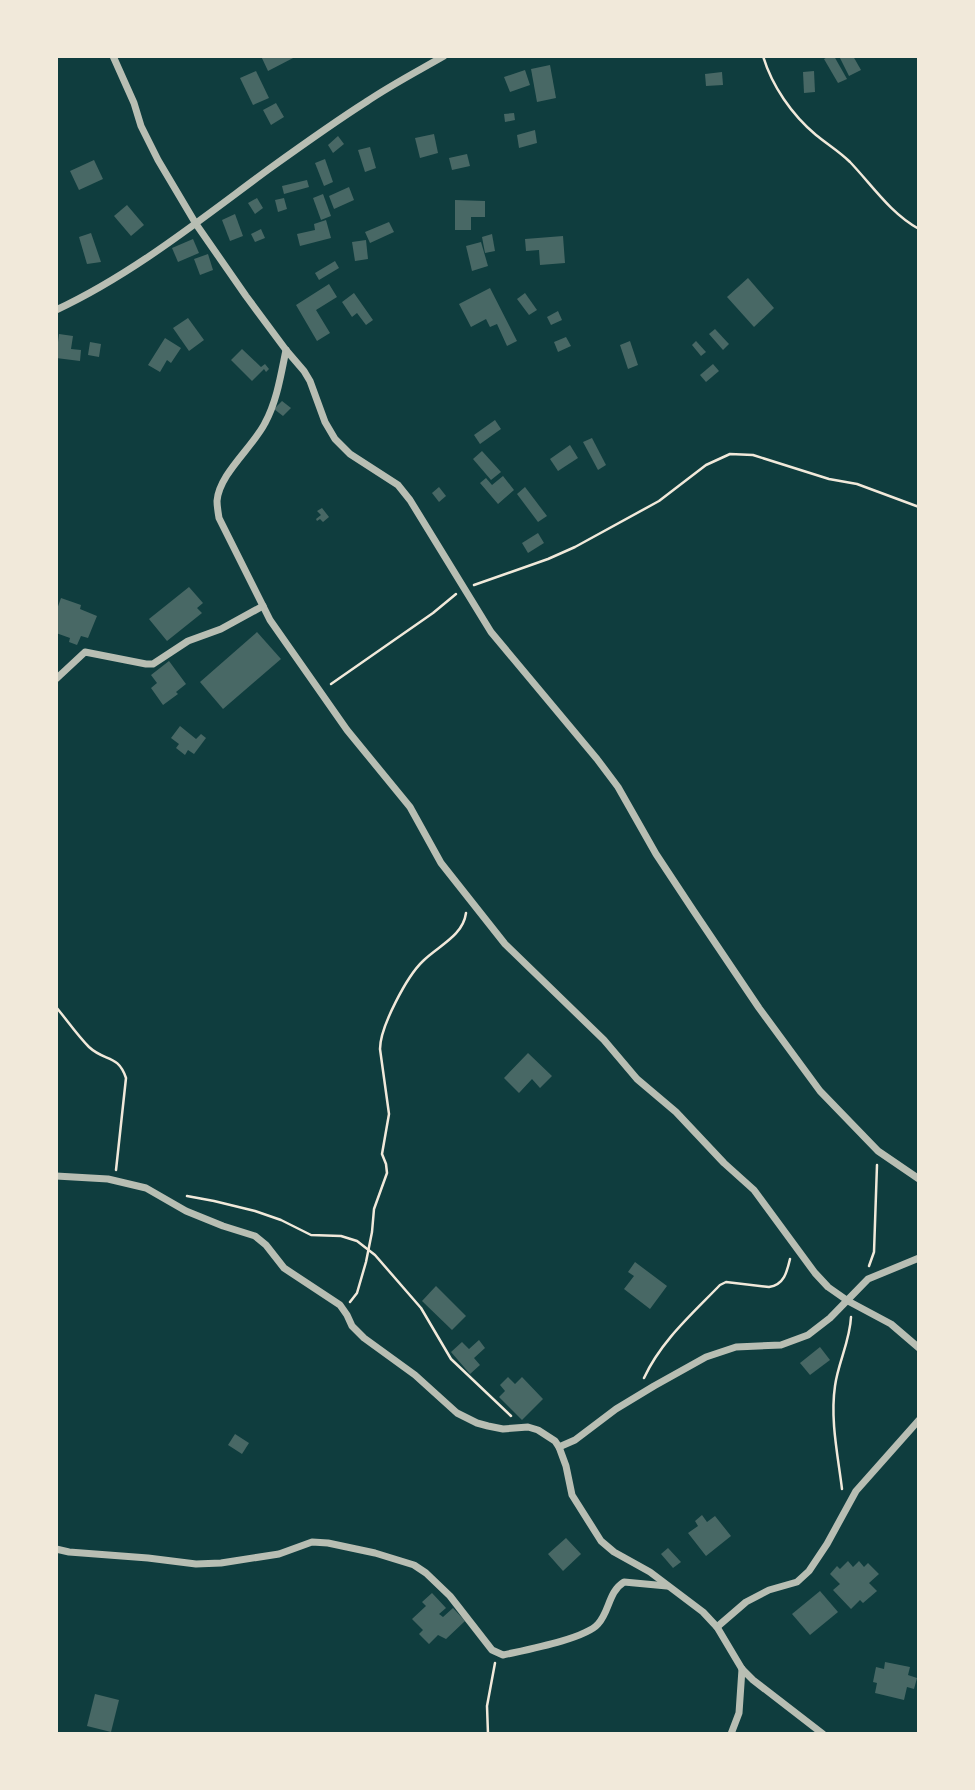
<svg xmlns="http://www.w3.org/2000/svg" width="975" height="1790" viewBox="0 0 975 1790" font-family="'Roboto Condensed',sans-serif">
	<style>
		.building { fill: #486865 }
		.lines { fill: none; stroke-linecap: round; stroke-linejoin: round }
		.path { stroke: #f1e9da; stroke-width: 2.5 }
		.minor { stroke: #b8beb3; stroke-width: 7 }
	</style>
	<rect width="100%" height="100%" fill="#0f3d3e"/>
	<!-- building -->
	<g class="building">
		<path d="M261,56h36l-29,15z"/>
		<path d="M829,56h5l13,23 -9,4 -14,-24z"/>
		<path d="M839,56h14l8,14 -12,6z"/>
		<path d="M550,65l6,33 -19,4 -6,-33z"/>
		<path d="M525,70l5,15 -20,7 -6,-15z"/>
		<path d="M256,71l13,27 -16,7 -13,-27z"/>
		<path d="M814,71l1,21 -11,1 -1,-21z"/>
		<path d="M722,72l1,13 -17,1 -1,-12z"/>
		<path d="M276,103l8,14 -13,8 -8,-15z"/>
		<path d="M514,113l1,7 -10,2 -1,-8z"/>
		<path d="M535,130l2,13 -18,5 -2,-13z"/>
		<path d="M434,134l4,19 -18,5 -5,-20z"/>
		<path d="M338,136l6,8 -11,9 -5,-8z"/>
		<path d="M370,147l6,21 -11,4 -7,-22z"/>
		<path d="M467,154l3,12 -18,4 -3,-12z"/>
		<path d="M325,159l8,23 -9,4 -9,-23z"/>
		<path d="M94,160l9,19 -24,11 -9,-19z"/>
		<path d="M307,180l2,7 -25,7 -2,-8z"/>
		<path d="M349,187l5,13 -20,9 -5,-13z"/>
		<path d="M323,194l8,22 -10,4 -8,-22z"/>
		<path d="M257,198l6,10 -8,6 -7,-11z"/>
		<path d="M284,198l3,11 -9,3 -3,-12z"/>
		<path d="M455,200l30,1v16h-14v13h-16z"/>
		<path d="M127,205l17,20 -13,11 -17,-20z"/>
		<path d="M235,214l8,22 -13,5 -8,-21z"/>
		<path d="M326,220l5,18 -31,8 -3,-12 18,-4 -1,-6z"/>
		<path d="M389,222l5,10 -24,11 -5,-11z"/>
		<path d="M261,229l4,9 -10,4 -4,-8z"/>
		<path d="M91,233l10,29 -14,2 -8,-27z"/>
		<path d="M492,234l3,17 -10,2 -3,-16z"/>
		<path d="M563,236l2,27 -25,2 -1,-15 -13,1 -1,-12z"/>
		<path d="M193,239l6,14 -21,9 -6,-14z"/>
		<path d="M366,240l2,19 -13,2 -3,-19z"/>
		<path d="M481,242l7,24 -16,5 -6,-25z"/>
		<path d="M208,254l5,16 -13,5 -6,-16z"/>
		<path d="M335,261l4,7 -20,12 -4,-7z"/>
		<path d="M748,278l26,30 -20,19 -27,-30z"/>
		<path d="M329,284l8,13 -21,13 14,23 -13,8 -21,-36z"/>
		<path d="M490,288l27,53 -10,5 -10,-22 -7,3 -4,-8 -15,8 -12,-23z"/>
		<path d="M354,293l19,27 -7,5 -9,-12 -5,4 -10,-15z"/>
		<path d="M525,293l12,17 -8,5 -12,-16z"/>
		<path d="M558,311l4,9 -11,5 -4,-8z"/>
		<path d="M188,318l16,22 -15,11 -16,-23z"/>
		<path d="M715,329l14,15 -6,6 -14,-16z"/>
		<path d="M59,334l14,2 -2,13 10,1 -1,11 -24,-3z"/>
		<path d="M566,337l5,9 -13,6 -4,-10z"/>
		<path d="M165,338l16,10 -10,15 -4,-3 -7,12 -12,-7z"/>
		<path d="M630,341l8,24 -10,4 -8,-24z"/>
		<path d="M696,341l10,11 -5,4 -9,-11z"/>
		<path d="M90,342l11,2 -2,13 -11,-2z"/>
		<path d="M242,349l19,18 4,-3 4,5 -3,3 -2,-3 -12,12 -21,-21z"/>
		<path d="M713,364l6,7 -13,11 -6,-7z"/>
		<path d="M282,401l9,7 -8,8 -9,-7z"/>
		<path d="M495,420l6,9 -21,15 -6,-9z"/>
		<path d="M592,438l14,27 -8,5 -15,-28z"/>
		<path d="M570,445l8,13 -20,13 -8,-12z"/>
		<path d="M482,451l19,21 -10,8 -18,-21z"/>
		<path d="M503,476l11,14 -16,14 -18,-21 6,-5 6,7z"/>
		<path d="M439,487l7,9 -7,6 -7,-9z"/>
		<path d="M525,487l22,29 -9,6 -21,-28z"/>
		<path d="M322,508l7,9 -6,5 -3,-3 -3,2 -1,-2 5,-4 -4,-4z"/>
		<path d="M538,533l6,10 -16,10 -6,-10z"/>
		<path d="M189,587l14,16 -6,5 5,5 -35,28 -18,-22z"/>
		<path d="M61,598l20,7 -1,4 17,7 -9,22 -7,-2 -4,9 -8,-3 1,-4 -14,-5v-21z"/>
		<path d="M257,632l24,27 -58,50 -23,-27z"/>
		<path d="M169,661l17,23 -10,8 2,2 -15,11 -12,-17 6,-5 -6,-8z"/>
		<path d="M180,726l16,13 5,-5 5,4 -12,16 -6,-4 -3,5 -9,-7 3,-4 -8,-6z"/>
		<path d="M528,1053l24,23 -12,12 -8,-9 -13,14 -15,-15z"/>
		<path d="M635,1262l32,24 -17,23 -26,-20 10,-13 -6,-4z"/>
		<path d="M436,1286l30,30 -14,14 -30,-29z"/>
		<path d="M479,1340l6,8 -11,10 6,7 -10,9 -19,-22 11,-10 7,7z"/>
		<path d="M820,1347l10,13 -20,15 -10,-12z"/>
		<path d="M508,1377l7,7 7,-7 21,22 -21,21 -23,-23 6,-6 -5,-6z"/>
		<path d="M235,1434l14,9 -7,11 -14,-9z"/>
		<path d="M702,1515l5,7 8,-6 16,20 -25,20 -18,-23 10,-7 -3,-5z"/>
		<path d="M566,1538l15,16 -18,17 -15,-17z"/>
		<path d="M668,1548l13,14 -8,6 -12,-14z"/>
		<path d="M848,1561l5,6 6,-6 5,6 4,-4 11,11 -10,9 8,8 -14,12 -3,-3 -9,9 -18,-19 7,-6 -10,-10 7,-8 3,3z"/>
		<path d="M820,1591l18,21 -28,23 -18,-21z"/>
		<path d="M432,1593l14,15 -7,6 4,3 10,-9 12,13 -19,18 -8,-4 -9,9 -10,-10 4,-4 -11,-11 14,-13 -4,-4z"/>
		<path d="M885,1662l25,5 -2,8 9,3 -3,11 -7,-2 -3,13 -29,-7 2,-10 -4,-1 3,-15 8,2z"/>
		<path d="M95,1694l24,6 -8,32 -24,-6z"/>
	</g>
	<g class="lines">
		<!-- path -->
		<g class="path">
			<path d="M763,56c9,30 29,59 53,79 11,9 24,17 34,27 22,23 40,51 69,67"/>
			<path d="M474,585l74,-26 27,-12 84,-46 47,-36 24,-11 23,1 76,24 28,5 62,23"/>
			<path d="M331,684l102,-71 23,-19"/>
			<path d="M56,1007c11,13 21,28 33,40 16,15 29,7 37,31l-10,92"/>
			<path d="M187,1196l27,5 41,10 26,9 30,15 30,1 16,5 18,14 46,53 30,51 60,57"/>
			<path d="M869,1266l5,-14 3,-87"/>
			<path d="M350,1302l7,-9 9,-31 6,-30 2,-23 13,-36 -1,-9 -4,-10 7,-40 -9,-65c0,-22 27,-73 43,-88 15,-15 40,-25 43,-48"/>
			<path d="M644,1378c17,-37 48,-64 76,-93l6,-3 43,5c15,-2 18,-15 21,-28"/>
			<path d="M842,1489c-4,-33 -12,-69 -7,-103 3,-23 15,-45 16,-69"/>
			<path d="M488,1734l-1,-28 8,-43"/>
		</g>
		<!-- minor -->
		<g class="minor">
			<path d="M113,56l21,47 7,23 17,34 38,64 50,72 40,54 18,21 6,10 15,41 10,17 15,15 48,31 12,15 81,132 106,127 21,28 38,67 37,56 66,98 61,83 58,60 41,28"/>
			<path d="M56,310c77,-36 145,-91 213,-141 32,-23 64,-46 97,-67 25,-17 52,-31 78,-46"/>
			<path d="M286,350c-5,24 -9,51 -21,73 -12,24 -46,51 -48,78 0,5 1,11 2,17l51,102 77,110 63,77 31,56 64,81 99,96 33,39 39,33 48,51 30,27 61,83 13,14 20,14 43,23 28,24"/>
			<path d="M56,679l29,-27 61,12h7l35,-23 33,-12 42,-23"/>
			<path d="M56,1176l52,3 38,9 40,23 37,15 32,10 11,9 18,23 56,37 7,10 5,11 12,12 51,37 42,38 20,10 11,3 15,3 25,-2 10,3 17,11 4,6 7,19 6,29 29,46 13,11 36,20 53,40 14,15 25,42 11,11 70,54"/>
			<path d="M559,1447l16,-7 41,-31 38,-23 52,-29 30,-10 45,-2 27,-10 22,-17 38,-39 51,-21"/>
			<path d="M56,1549l13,3 79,6 48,6 25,-1 58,-9 33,-12 16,1 47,10 39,12 12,8 24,23 42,54 11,5c22,-5 82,-16 95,-31 12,-13 10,-32 26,-42l43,4"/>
			<path d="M717,1627l29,-25 23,-12 28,-8 12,-11 18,-27 29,-53 63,-71"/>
			<path d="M731,1734l8,-21 3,-44"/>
		</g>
	</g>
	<!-- border -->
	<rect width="975" height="1790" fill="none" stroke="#f1e9da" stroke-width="116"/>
</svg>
